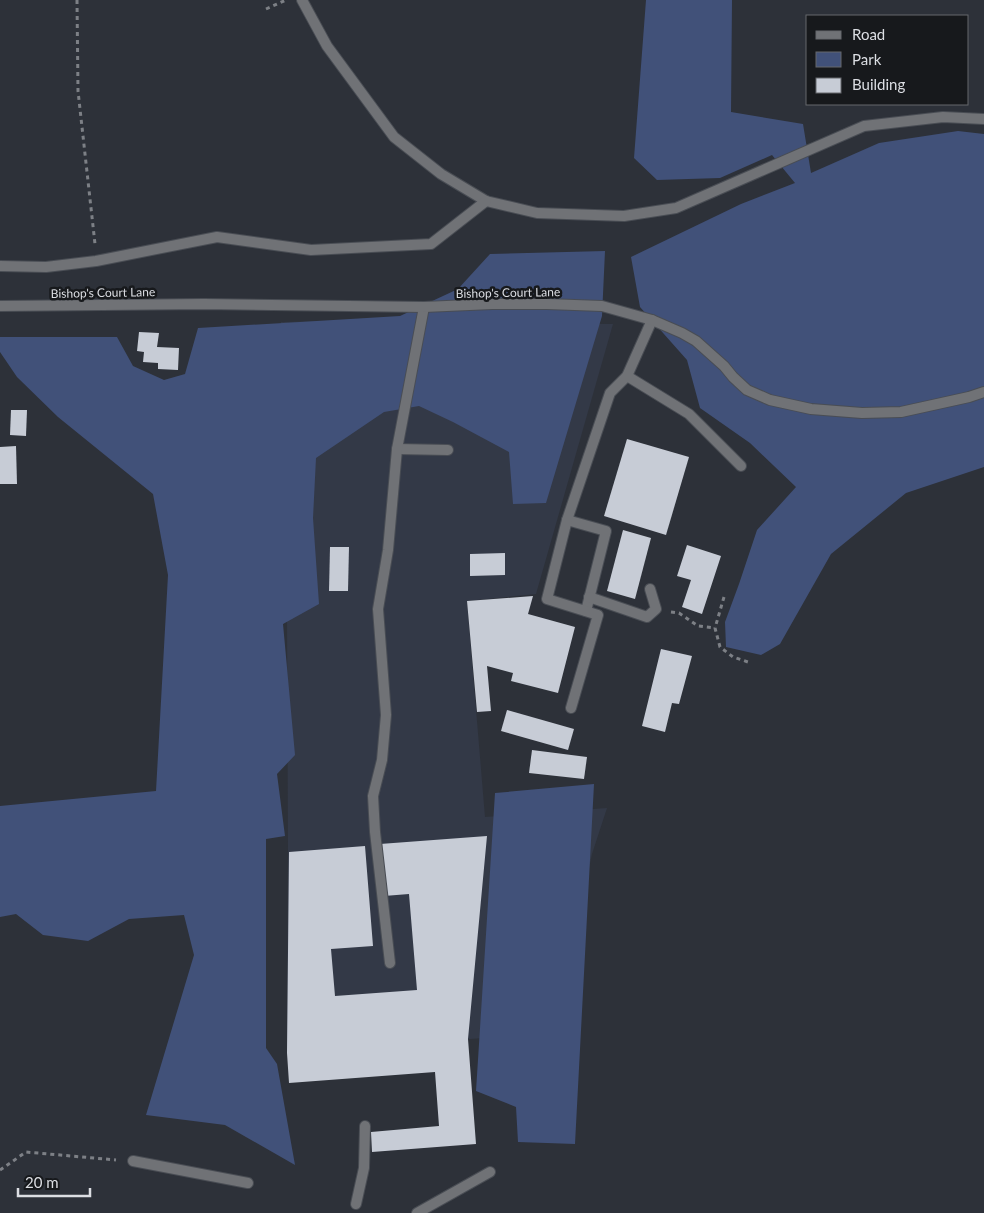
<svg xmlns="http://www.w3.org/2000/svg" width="984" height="1213" viewBox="0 0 984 1213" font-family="Lato,sans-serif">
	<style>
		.built { fill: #333947 }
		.green { fill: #415179 }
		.building { fill: #c7ccd6 }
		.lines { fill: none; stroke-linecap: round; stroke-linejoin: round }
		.lane-casing { stroke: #494d54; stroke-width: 12 }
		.street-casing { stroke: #494d54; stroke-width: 12 }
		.path { stroke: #7d8086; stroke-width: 3; stroke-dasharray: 4 4; stroke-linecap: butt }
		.lane { stroke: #707276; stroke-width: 10 }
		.street { stroke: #707276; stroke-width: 10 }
		.labels { text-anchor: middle; stroke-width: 5; stroke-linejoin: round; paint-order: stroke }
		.street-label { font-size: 12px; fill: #dcdee3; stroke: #17191c }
	</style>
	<rect width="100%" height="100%" fill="#2d3139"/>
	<!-- built -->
	<path class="built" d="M392,320l106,3 115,1 -77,270 -69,7 18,216 122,-9 -15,46 -15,73 2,103 -292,24 1,-202 -1,-238 -6,-105v-187z"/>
	<!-- green -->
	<g class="green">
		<path d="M646,0h86l-1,112 72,12 8,49 68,-30 79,-12 26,3v333l-78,26 -75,61 -51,90 -19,11 -35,-8 -1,-25 14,-38 18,-54 39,-43 -46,-44 -50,-35 -13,-48 -47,-53 -9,-50 110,-53 54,-21 -23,-28 -52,23 -63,2 -23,-22z"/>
		<path d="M605,251l-3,65 -56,187 -33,1 -4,-52 -56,-30 -34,-16 -35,6 -68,46 -3,60 6,86 -36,20 12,131 -18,19 8,62 -19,3v209l11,16 18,101 -70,-40 -79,-10 48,-160 -10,-40 -55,4 -41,22 -45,-6 -27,-21 -16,3v-111l156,-15 12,-216 -15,-81 -95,-77 -41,-40 -17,-25v-15h117l16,29 31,14 21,-6 13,-46 202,-12 58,-27 32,-35z"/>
		<path d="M594,784l-19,360 -57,-2 -2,-35 -40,-16 19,-298z"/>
	</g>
	<!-- building -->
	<g class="building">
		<path d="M139,332l20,1 -2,14 22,1 -1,22 -20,-1v-6l-15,-1 1,-10 -7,-1z"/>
		<path d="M11,410h16l-1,26 -16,-1z"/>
		<path d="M627,439l62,18 -23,78 -62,-19z"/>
		<path d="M16,446l1,38h-17v-37z"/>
		<path d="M623,530l28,8 -16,61 -28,-8z"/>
		<path d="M687,545l34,11 -19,58 -20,-7 9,-27 -14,-4z"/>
		<path d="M330,547h19l-1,44h-19z"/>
		<path d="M505,553v22l-35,1v-22z"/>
		<path d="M533,596l-5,18 47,13 -17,66 -47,-12 2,-8 -26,-7 4,45 -14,1 -10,-111z"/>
		<path d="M661,649l31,7 -13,48 -7,-1 -7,29 -23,-6z"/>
		<path d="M507,710l67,19 -6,21 -67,-19z"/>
		<path d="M532,750l55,7 -3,22 -55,-6z"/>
		<path d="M487,836l-19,203 8,105 -104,8 -1,-20 68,-6 -4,-54 -146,11 -2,-30 2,-201 76,-6 8,100 -42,3 4,47 82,-6 -8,-96 -25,2 -4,-52z"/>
	</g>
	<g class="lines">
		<!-- lane casing -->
		<g class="lane-casing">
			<g id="lane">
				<path d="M302,0l25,46 67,91 47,37 45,27 51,12 87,3 52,-8 188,-82 79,-9 41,2"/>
				<path d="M0,266l46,1 50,-6 121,-24 94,13 120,-6 55,-43"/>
				<path d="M627,376l62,38 52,52"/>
				<path d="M397,449l51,1"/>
				<path d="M567,520l39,11 -20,80"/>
				<path d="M589,597l58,20 9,-8 -6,-20"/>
				<path d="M571,708l27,-93 -51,-16 20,-79 43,-127 17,-17 25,-56"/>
				<path d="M390,963l-15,-131 -2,-36 9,-36 4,-45 -8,-106 10,-59 9,-101 27,-142"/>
				<path d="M133,1161l115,22"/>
				<path d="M356,1204l8,-36 1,-42"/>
				<path d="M417,1213l73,-41"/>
			</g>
		</g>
		<!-- street casing -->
		<g class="street-casing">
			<path id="street" d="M0,306l204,-2 220,3 68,-3h55l55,2 50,14 30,13 14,8 28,25 9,11 14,13 23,10 41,9 51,4 39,-1 68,-15 15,-5"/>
		</g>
		<!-- path -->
		<g class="path">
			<path d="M77,0l1,91 17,153"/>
			<path d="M266,9l20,-9"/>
			<path d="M724,597l-9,31 5,19 13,10 18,6"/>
			<path d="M671,612l8,1 19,13 17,2"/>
			<path d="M0,1170l26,-18 90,8"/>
		</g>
		<!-- lane -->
		<use href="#lane" class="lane"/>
		<!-- street -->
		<use href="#street" class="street"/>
	</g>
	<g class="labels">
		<!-- street labels -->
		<g class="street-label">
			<text transform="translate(103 293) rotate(-1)" y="4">Bishop's Court Lane</text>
			<text transform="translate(508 293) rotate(-1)" y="4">Bishop's Court Lane</text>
		</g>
	</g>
	<!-- legend -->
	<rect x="806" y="15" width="162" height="90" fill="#17191c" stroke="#66686c"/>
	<rect x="816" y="31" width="25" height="8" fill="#707276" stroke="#66686c"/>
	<text x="852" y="40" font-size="15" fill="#dcdee3">Road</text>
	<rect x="816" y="52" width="25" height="15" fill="#415179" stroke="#66686c"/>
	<text x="852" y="65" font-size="15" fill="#dcdee3">Park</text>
	<rect x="816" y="78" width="25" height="15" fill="#c7ccd6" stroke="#66686c"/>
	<text x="852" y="90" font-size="15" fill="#dcdee3">Building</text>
	<!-- scale -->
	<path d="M18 1188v8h72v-8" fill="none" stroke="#dcdee3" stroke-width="2.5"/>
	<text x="25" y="1188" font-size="15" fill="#dcdee3" stroke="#17191c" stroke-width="4" paint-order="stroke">20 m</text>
</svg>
